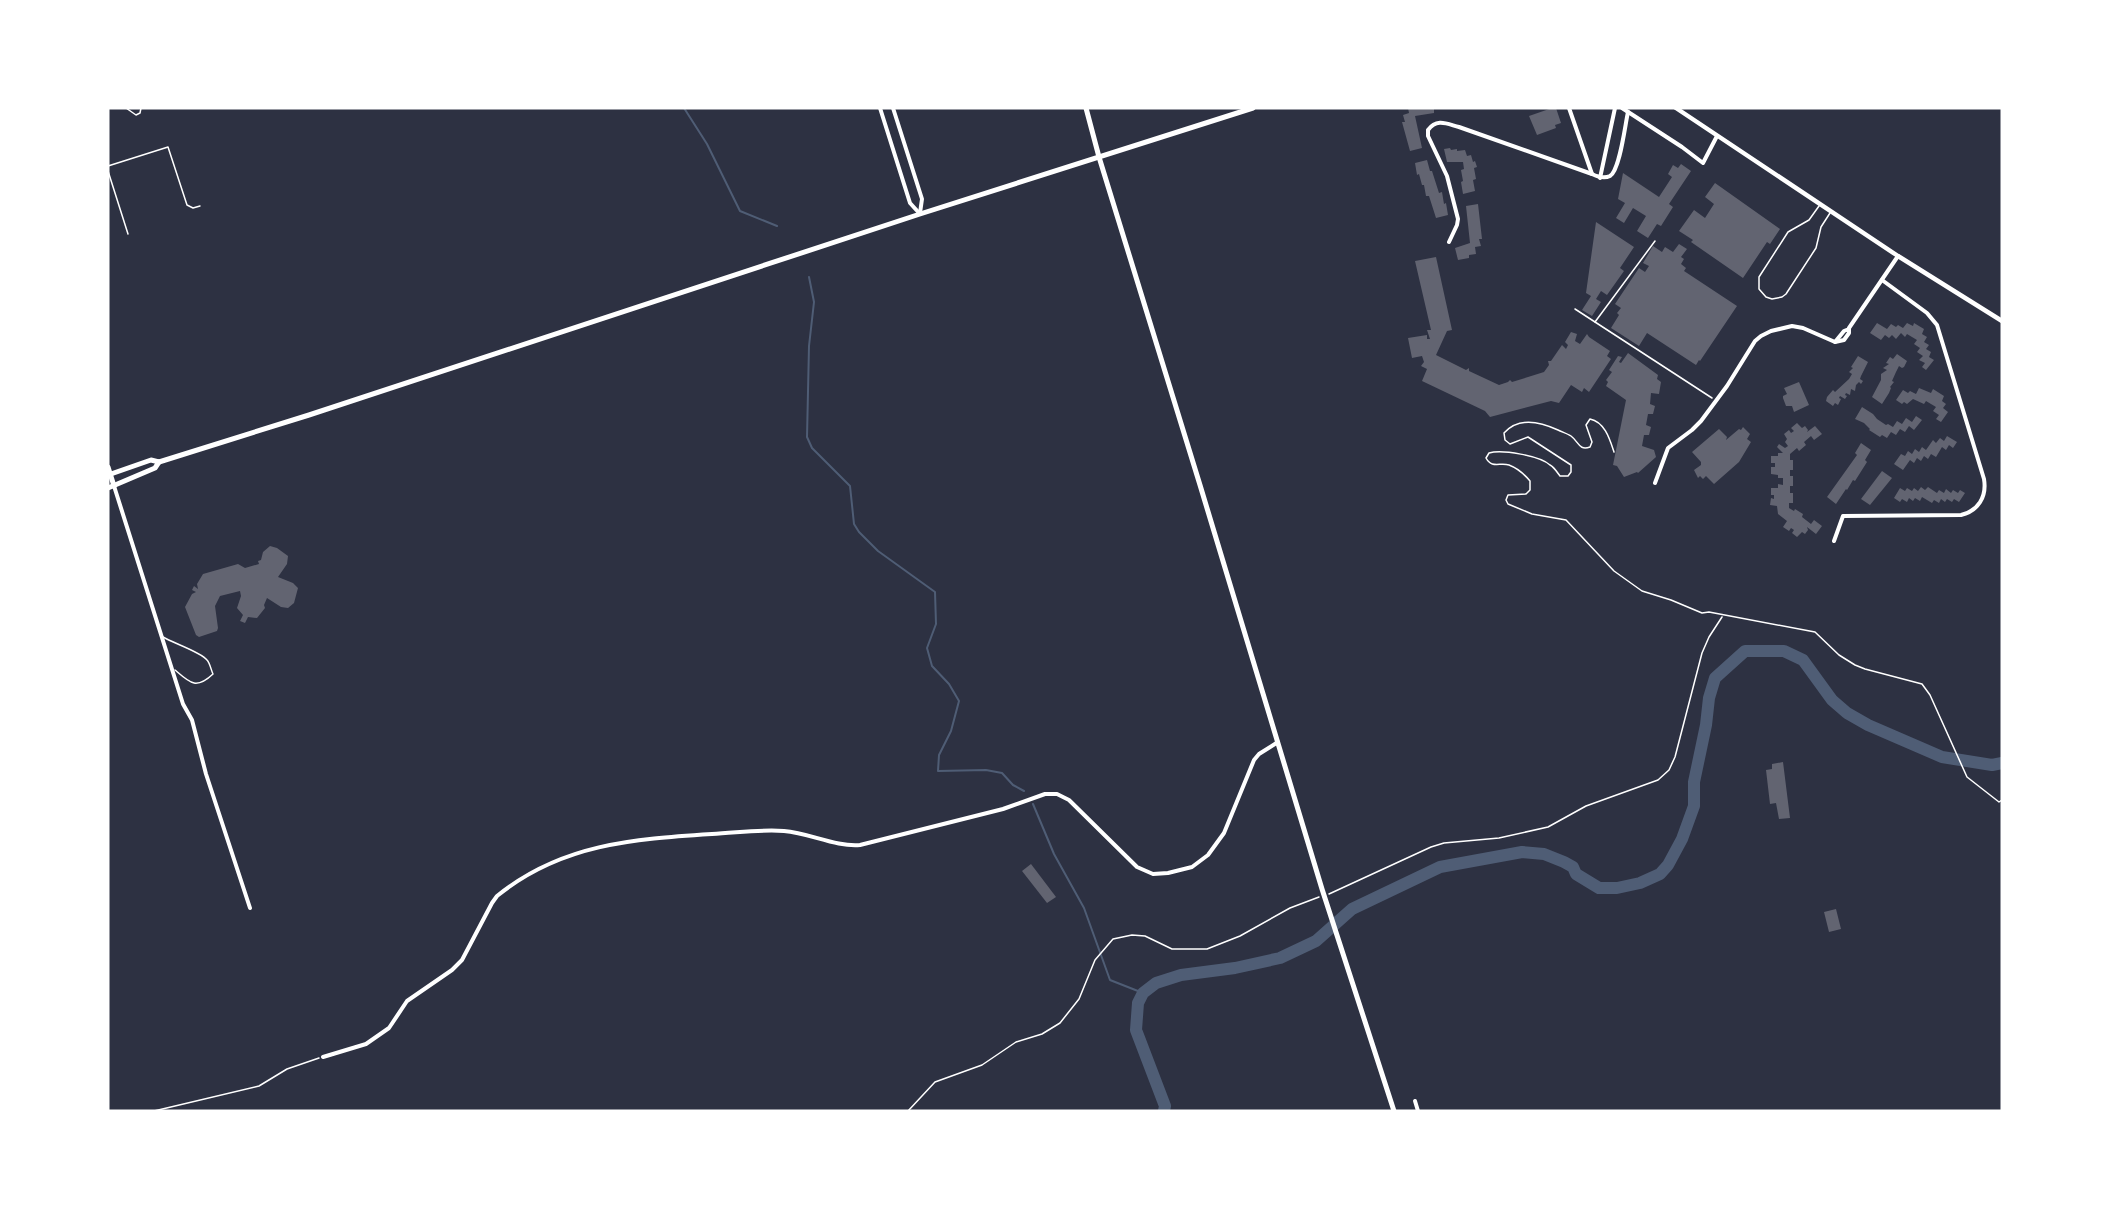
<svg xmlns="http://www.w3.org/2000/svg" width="2110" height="1219" viewBox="0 0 2110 1219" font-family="Literata,serif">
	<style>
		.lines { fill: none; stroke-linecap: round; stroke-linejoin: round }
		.stream { stroke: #4f5d75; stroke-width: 2 }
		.river { stroke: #4f5d75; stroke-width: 12 }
		.building { fill: #626471 }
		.path { stroke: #fff; stroke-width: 1.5 }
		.service { stroke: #fff; stroke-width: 1.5 }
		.minor { stroke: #fff; stroke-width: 4 }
		.tertiary { stroke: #fff; stroke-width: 4.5 }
		.secondary { stroke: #fff; stroke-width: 5 }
	</style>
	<rect width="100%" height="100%" fill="#2d3142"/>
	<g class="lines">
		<!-- stream -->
		<g class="stream">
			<path d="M684,108l23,36 33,67 37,15"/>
			<path d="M809,277l5,25 -5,44 -2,91 5,11 38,38 4,38 5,8 19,19 57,41 1,32 -9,24 5,18 17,18 10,17 -8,30 -12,24 -1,16 48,-1 16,3 11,12 11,6"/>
			<path d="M1033,804l21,50 30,54 26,72 33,13"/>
		</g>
		<!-- river -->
		<path class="river" d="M1164,1111l1,-5 -29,-76 2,-27 5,-10 13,-10 25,-8 54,-7 45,-10 36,-17 36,-32 88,-42 82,-15 22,2 20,8 9,5 3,7 23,14h18l23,-5 20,-9 8,-9 14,-26 12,-33v-24l12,-57 3,-27 6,-20 30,-27h39l19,9 29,40 15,13 21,12 74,32 50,8 10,-2"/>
	</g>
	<!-- building -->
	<g class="building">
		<path d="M1408,108h26v5l-19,3 7,32 -12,3 -8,-29h3l-2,-7 6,-2z"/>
		<path d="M1552,108h4l5,15 -6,2 1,3 -19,7 -8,-19z"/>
		<path d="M1450,148l1,2 6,-1v2l8,-1 2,6 4,-1 2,7 2,-1 2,6 -3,1 2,11 -3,1 2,11 -12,3 -2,-12 2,-1 -2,-11 3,-1 -1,-7h-16l-3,-13z"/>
		<path d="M1427,160l3,11h2l7,22 3,-1 2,12 2,-1 2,12 -12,3 -7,-22h-3l-2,-11h-2l-3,-11 -2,1 -2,-12z"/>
		<path d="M1681,164l10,7 -22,33 4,3 -12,19 -4,-2 -9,14 -11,-7 9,-15 -13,-8 -9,15 -8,-5 9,-15 -7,-4 5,-26 36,24 13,-20 -4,-3 5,-9 5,3z"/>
		<path d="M1715,183l65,46 -10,15 -3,-2 -24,36 -52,-36 2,-2 -14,-9 15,-21 11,8 9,-14 -9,-7z"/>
		<path d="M1478,204l4,35h-3l2,7 -6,1 1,7 -7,1v3l-11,2 -3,-12 15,-5 -4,-37z"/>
		<path d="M1596,222l38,25 -14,21 4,3 -17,24 -6,-4 -5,8 5,3 -9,14 -10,-6 9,-14 -5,-3z"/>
		<path d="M1679,244l8,5 -6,8 3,2 -3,5 5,4 -2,3 53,35 -37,55 -1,-1 -3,5 -49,-32 -8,13 -28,-18 8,-13 -2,-2 4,-5 -6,-4 24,-36 6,4 4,-6 -6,-3 10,-17 9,6 3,-5 8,5z"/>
		<path d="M1436,257l16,73 -5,1 -11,24 30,15 3,-2v3l30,14 9,-3 2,-2 2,2 32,-10 5,-7 -1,-4h3l11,-16 4,4 2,-4 -3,-3 6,-10 6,2 -2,7 5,3 7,-10 2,3 21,14 -3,5 4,3 -22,33 -5,-4 -2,4 -11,-7 -12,18 -8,-2 -61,16 -5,-6 -63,-30 5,-12 -6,-3 3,-4 -2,-6 -10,2 -4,-20 19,-3v4h3l-3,-9h4l-16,-69z"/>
		<path d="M1877,323l10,6 4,-5 5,3 2,-2 5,3 4,-5 6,3 1,-3 10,6 -2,5 5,3 -3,5 5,3 -3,4 5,3 -2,5 5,3 -8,10 -4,-3 3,-4 -6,-3 4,-4 -6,-4 3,-4 -6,-4 3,-4 -10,-6 -2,3 -4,-4 -5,6 -4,-4 -3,3 -4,-3 -4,5 -11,-7z"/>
		<path d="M1628,353l30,22 -1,4 4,3 -2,12 -8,-1 -1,11 5,2 -2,8h-5l-2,11 5,2 -2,8h-5l-2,11 12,4 2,7 -18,16 -1,-1 -13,5 -7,-11 -4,-1 13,-65 -20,-14 2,-4 -2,-2 6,-8 -3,-2 9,-14 4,1 -3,5 2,1z"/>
		<path d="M1897,354l10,7 -3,6 -2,1 -3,-2 -3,6 -4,9 2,1 -4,5 1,1 -2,5 -7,11 -10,-7 9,-17v-6l6,-4 -4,-2 6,-4 -3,-1 4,-6 3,2z"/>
		<path d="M1858,356l10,6 -7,14 -1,3 3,2 -2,3 -2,-2 -3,3 -1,6 -4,-2 -1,6 -4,-2 -1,2 2,1 -2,3 -5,-3 -1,2 2,1 -3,6 -3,-2 -2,3 -7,-5 1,-4 6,-7 2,2 14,-13 3,-5 -3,-2 4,-4 -2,-1z"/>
		<path d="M1799,382l10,23 -15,7 -2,-6h-6l-3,-8v-2l4,-2 -3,-6z"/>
		<path d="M1919,388l12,5 2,-4 11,7 -2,5 4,3 -3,4 5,4 -7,10 -5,-3 3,-4 -6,-4 3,-4 -10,-6 -2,3 -11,-5 -6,5 -3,-2 -2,2 -6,-4 7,-10 5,3 2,-2 6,3z"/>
		<path d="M1862,407l11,7 4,5 9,6 2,-1 5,3 4,-6 5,3 4,-6 6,4 4,-6 6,4 -8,10 -5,-4 -4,6 -5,-3 -4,6 -5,-3 -4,6 -5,-3 -2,2 -11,-7 1,-1 -6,-6 -9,-4z"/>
		<path d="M1797,423l5,5 3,-2 3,4 -1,2 8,-6 7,8 -8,6 -3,-4 -7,6 2,3 -7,6 -2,-3 -7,6v6h3v10h-3v6h3v10h-3v7h3v10h-4v5l5,3 1,-2 8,5 -1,3 9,7 3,-4 8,6 -6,8 -9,-7 1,3 -3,4 -3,-2 -5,5 -5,-4 2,-3 -3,-2 -2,3 -6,-4 4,-6 -9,-7 -1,-8 -7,-1 1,-7 3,1v-4h-3v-7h7v-4l5,1v-7h-5v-3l-7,-1v-7h4v-4h-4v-7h7v-3h5l-6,-6 2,-3 6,4 3,-2 -3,-4 2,-3 -3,-5 5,-4 2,3 3,-2 -3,-3z"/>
		<path d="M1743,427l7,7 -3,5 4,3 -12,20 -25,22 -8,-8 -3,3 -3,-3 -2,2 -4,-8 7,-5v-3l-9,-10 27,-23 8,8 -1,3 13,-11 2,1z"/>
		<path d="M1947,436l10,6 -4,6 -4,-3 -3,5 -4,-3 -6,10 -5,-3 -3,5 -4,-3 -3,5 -4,-3 -3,5 -4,-3 -7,10 -9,-6 7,-10 4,2 3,-5 4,3 3,-5 4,3 3,-5 4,3 7,-10 3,3 4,-5 4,3z"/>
		<path d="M1861,443l10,7 -6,10 2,2 -12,19 -2,-1 -6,10 -1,-1 -10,15 -9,-7 30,-42 -2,-2z"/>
		<path d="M1882,471l10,7 -22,27 -9,-6z"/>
		<path d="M1921,487l4,3 3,-3 9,6 2,-3 5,3 2,-4 5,4 2,-3 5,3 2,-3 5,3 -6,9 -5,-3 -2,3 -5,-3 -2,3 -4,-3 -2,4 -5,-3 -2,3 -10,-6 -2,4 -5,-3 -2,3 -4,-3 -2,4 -5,-3 -2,3 -6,-4 6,-10 5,3 2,-3 5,3 2,-3 4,3z"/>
		<path d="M270,546l7,2 11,8 -1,8 -9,13 15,6 5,5 -4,15 -6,5 -7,-1 -14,-9 -3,7 1,3 -8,10 -9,-1 -3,6 -5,-2 3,-6 -6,-7 4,-12 -1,-5 -20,5 -5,10 3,22 -1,3 -18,6 -3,-2 -11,-28 7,-13 4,-2 -4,-2 2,-4 4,3 -1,-5 6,-10 35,-10 7,4 14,-4 -1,-3 3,-1 2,-8z"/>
		<path d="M1783,762l7,56 -11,1 -3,-16 -6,1 -4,-34 6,-1v-5z"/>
		<path d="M1031,864l25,33 -9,6 -25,-32z"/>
		<path d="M1836,909l5,20 -12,3 -5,-20z"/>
	</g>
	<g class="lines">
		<!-- path -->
		<g class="path">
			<path d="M1575,309l137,89"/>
			<path d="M1595,322l60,-81"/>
			<path d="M1614,452c-4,-12 -9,-30 -24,-33l-4,6 6,17 -2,5c-11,4 -11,-5 -19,-11 -3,-2 -9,-4 -13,-6 -17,-8 -39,-14 -54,3l1,7 5,4 18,-7 43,28v7l-3,4h-8c-3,-4 -6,-9 -10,-11 -10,-9 -48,-16 -61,-12l-3,5c6,11 14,4 23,7 8,3 16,10 21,16v9l-4,4 -18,1 -2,5 2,4 24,10 34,6 48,51 28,20 29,9 31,13 7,-1 106,20 24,23 16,10 10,4 57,15 8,11 37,82 32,25 3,-2"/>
			<path d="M1329,894l102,-47 13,-4 55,-5 49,-11 38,-21 72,-26 11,-10 6,-13 27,-104 7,-16 13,-20"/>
			<path d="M154,1111l105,-25 28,-17 32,-11"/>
			<path d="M908,1111l27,-29 47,-17 34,-23 26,-8 18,-11 19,-24 16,-39 18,-21 19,-4 13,1 27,13h35l33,-13 50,-28 29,-11"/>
		</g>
		<!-- service -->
		<g class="service">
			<path d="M126,108l10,7 4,-2 1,-5"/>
			<path d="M108,166l60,-19 19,58 6,3 7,-2"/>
			<path d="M108,171l20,63"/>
			<path d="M1819,206l-10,14 -21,12 -29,45v12l7,8 6,2 10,-2 4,-3 30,-46 5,-21 9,-14"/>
			<path d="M163,637c10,6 38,15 44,23 3,3 4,10 6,14 -17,16 -23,9 -38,-4"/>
		</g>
		<!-- minor -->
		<g class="minor">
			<path d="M880,108l30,95 10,11"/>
			<path d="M893,108l29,91 -2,14"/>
			<path d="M1569,108l23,66c6,3 12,5 18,2 10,-6 15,-51 18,-64"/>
			<path d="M1622,108l60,39 21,16 14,-27"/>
			<path d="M1600,178l15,-70"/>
			<path d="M1449,242l8,-17 1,-6 -11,-43 -19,-40v-6c9,-12 19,-6 31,-3l133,47"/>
			<path d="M1835,342l9,-11 5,-2"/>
			<path d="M1655,483l13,-35 24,-18 9,-9 26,-35 28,-45 6,-5 10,-5 21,-5 11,2 32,14 9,-2 5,-7v-5l49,-72"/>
			<path d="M114,486l69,218 9,16 14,54 44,134"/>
			<path d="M1834,541l9,-25 118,-1c17,-4 26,-18 23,-36l-47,-154 -10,-12 -45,-33"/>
			<path d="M323,1057l43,-13 23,-16 18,-27 45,-31 10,-10 30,-57 5,-7c64,-52 136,-57 215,-62 24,-1 48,-5 72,-3 26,2 51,16 76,14l143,-36 42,-15h12l12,6 68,67 16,7 15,-1 24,-6 16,-12 16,-22 30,-73 5,-6 19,-12"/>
			<path d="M1415,1101l3,10"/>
		</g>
		<!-- tertiary -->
		<path class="tertiary" d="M1676,108l222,148 104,65"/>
		<!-- secondary -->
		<g class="secondary">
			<path d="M1086,108l13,49 101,328 122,404 72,222"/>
			<path d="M108,467l6,19"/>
			<path d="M108,475l43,-15 8,2 150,-47 611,-201 333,-106"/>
			<path d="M108,488l47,-20 4,-6"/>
		</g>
	</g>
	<!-- border -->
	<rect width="2110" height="1219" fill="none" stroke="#ffffff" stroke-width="219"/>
</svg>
